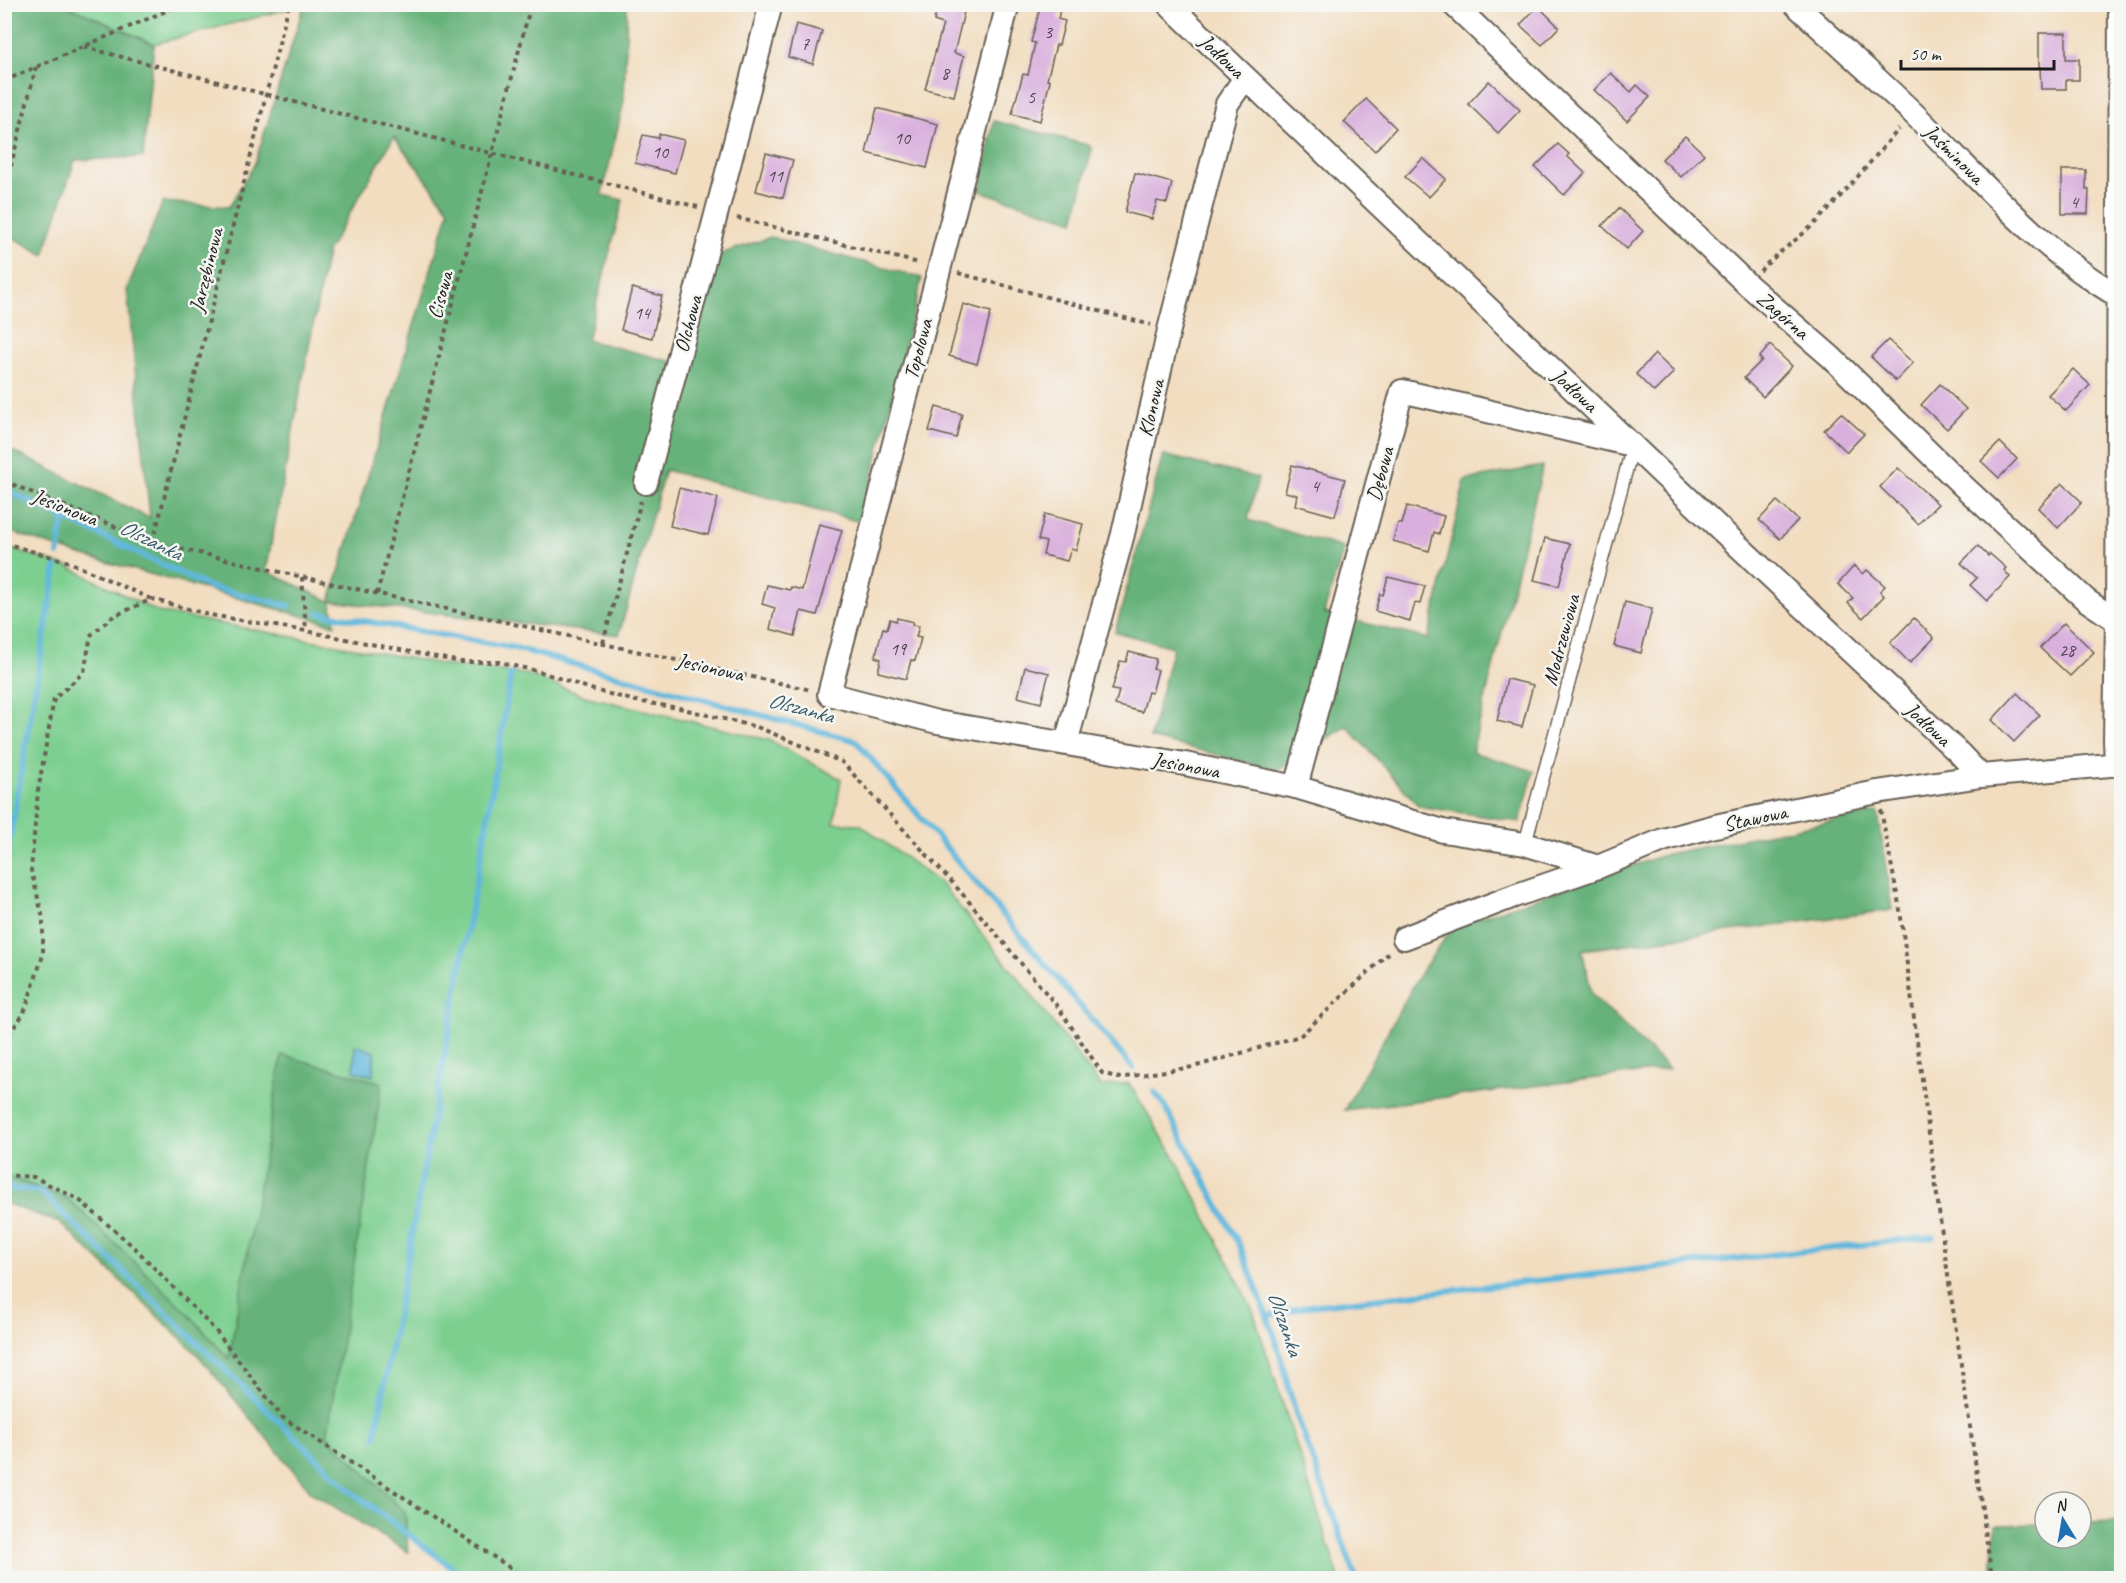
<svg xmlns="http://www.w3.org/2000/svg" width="2126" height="1583" viewBox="0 0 2126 1583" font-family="Caveat,sans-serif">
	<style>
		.green { fill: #7dcf90; stroke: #4c7656; stroke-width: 1.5 }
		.forest { fill: #66b27a; stroke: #41674b; stroke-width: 1.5; fill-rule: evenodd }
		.water { fill: #60b7dc; stroke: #3e6a7c; stroke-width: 1.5 }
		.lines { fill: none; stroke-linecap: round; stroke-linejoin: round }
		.stream { stroke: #60b7dc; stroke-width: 6 }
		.building { fill: #d9afdd }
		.service-casing { stroke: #676055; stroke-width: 15 }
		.minor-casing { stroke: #676055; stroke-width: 26 }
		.path { stroke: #676055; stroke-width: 4; stroke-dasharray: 4.5 4.5; stroke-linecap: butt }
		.service { stroke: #fff; stroke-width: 12 }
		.minor { stroke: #fff; stroke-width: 22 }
		.labels { text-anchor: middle; stroke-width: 5; stroke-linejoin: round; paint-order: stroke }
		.number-label { font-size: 18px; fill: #4b414c }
		.street-label { font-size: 21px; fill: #1c1c1c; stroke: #f6f6f2 }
		.water-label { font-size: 22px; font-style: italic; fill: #375a69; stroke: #f6f6f2 }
	</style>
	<rect width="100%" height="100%" fill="#f6f6f2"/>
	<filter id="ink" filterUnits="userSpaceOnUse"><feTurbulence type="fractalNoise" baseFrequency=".0167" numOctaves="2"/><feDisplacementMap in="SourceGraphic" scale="12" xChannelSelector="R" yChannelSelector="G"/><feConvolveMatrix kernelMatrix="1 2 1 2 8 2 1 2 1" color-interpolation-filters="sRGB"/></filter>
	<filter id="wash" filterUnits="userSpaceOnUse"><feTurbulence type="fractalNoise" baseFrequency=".008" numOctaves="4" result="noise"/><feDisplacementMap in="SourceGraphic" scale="24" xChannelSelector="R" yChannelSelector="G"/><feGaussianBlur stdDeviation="1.35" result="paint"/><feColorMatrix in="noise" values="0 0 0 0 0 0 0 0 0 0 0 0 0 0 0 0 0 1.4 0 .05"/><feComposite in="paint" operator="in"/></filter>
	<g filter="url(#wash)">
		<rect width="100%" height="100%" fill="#f2ddc0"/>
		<!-- green -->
		<g class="green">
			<path d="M65,5h238l-149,39z"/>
			<path d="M5,547l64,20 89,45 288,53 80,9 59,22 184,44 72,39 -7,44 26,1 81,60 82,100 78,102 28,-3 49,80 75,148 86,267h-873l-114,-86 -285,-294 -62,-22z"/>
		</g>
		<!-- forest -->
		<g class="forest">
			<path d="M24,4l41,1 89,39 -11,113 -68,3 -31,95 -39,-22v-223z"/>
			<path d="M304,5h323l-3,96 -22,94 21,5 -36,140 78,20 24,4 28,-109 54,-18 151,41 -61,244 -196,-52 -46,165 -288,-34 4,24 -258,-71 -72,-24 -1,-83 146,71 -23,-229 36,-87 66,5 26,-44zM394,137l55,73 -119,391 -64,-30 61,-319z"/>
			<path d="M994,121l94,24 4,4 -18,72 -94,-30z"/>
			<path d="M1163,455l95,23 -10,42 96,28 -20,65 104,26 37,-159 78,-14 -71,286 62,19 -14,51 -101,-16 -72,-80 -70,44 -127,-32 23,-91 -58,-15z"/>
			<path d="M1878,812l14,98 -310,40 10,45 77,74 -325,41 77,-138 33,-46 213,-72z"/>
			<path d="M282,1055l100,28 -55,353 78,76 3,40 -96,-59 -115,-139 -137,-131 -55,-20v-27l62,22 119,113 43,48z"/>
			<path d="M2121,1522v56h-129l3,-53 50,-1v14h36v-15z"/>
		</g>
		<!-- water -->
		<path class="water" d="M355,1045l20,7 -2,24 -19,-5z"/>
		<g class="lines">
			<!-- stream -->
			<g class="stream">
				<path d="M4,489l205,98 80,19"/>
				<path d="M58,554l6,-37"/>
				<path d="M319,613l196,35 341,93 277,327"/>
				<path d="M4,873l52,-306"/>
				<path d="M1154,1092l9,11 77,143 35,91 21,77 60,164"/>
				<path d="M4,1188l36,3 312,301 114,86"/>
				<path d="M1267,1316l42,-10 624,-69"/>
				<path d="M375,1437l112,-615 24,-148"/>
			</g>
		</g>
		<g id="blocks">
			<!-- building -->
			<g class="building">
				<path d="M938,4h28l-12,49 10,3 -10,40 -29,-7 18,-65 -9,-3z"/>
				<path d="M1041,4l19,5 -2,10 7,2 -6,24h-3l-9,35 3,1 -10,40 -28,-7 11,-40 5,1 7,-32 -4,-1z"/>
				<path d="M1538,6l21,21 -17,18 -22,-20z"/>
				<path d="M796,24l26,7 -9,33 -25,-7z"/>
				<path d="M2039,33h27v26h13v21h-13v9h-25l-1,-22h-1z"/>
				<path d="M1611,73l20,19 6,-7 13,12 -23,24 -33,-31z"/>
				<path d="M1489,81l31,29 -22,23 -30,-29z"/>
				<path d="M1366,99l30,29 -21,23 -31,-29z"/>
				<path d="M877,108l61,16 -11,44 -61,-15z"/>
				<path d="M659,134l25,6 -9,33 -40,-10 8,-28 15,3z"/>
				<path d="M1685,136l19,18 -23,23 -19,-18z"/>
				<path d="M1558,144l11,10 -2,2 18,17 -21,22 -29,-28z"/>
				<path d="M766,153l27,7 -10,38 -27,-7z"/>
				<path d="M1423,158l23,21 -17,18 -24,-20z"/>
				<path d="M2062,170h24v20l3,-1 -1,25h-26z"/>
				<path d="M1135,173l37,10 -5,20 -10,-2 -5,18 -27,-7z"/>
				<path d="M1619,208l24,23 -16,18 -25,-23z"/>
				<path d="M632,288l30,8 -10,42 -31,-8z"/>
				<path d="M963,304l28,8 -14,52 -28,-8z"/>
				<path d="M1888,340l25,23 -17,18 -25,-24z"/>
				<path d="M1770,345l22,21 -29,31 -19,-19 18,-18 -3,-2z"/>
				<path d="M1655,354l19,18 -20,20 -18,-18z"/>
				<path d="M2073,369l17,16 -24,26 -18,-16z"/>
				<path d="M1940,384l26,25 -19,20 -26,-24z"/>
				<path d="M936,407l26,7 -6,24 -27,-7z"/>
				<path d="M1841,413l23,21 -17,18 -23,-22z"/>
				<path d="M2000,442l17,17 -18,19 -18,-17z"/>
				<path d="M1292,465l53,14 -10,37 -40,-11 2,-10 -12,-3z"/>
				<path d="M1898,468l40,36 -20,20 -38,-37z"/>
				<path d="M2062,483l20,19 -24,26 -20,-20z"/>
				<path d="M679,488l39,10 -10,37 -38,-9z"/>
				<path d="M1777,501l21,19 -18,19 -21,-19z"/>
				<path d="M1407,506l37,10 -5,18 -5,-2 -5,19 -36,-10 5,-18 4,1z"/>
				<path d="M1045,514l38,10 -7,26 -5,-1 -4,12 -24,-6 3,-13 -8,-2z"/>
				<path d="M819,524l23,6 -25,85 -16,-4 -6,25 -25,-7 5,-21 -13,-4 5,-19 23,5 1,-3 11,3z"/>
				<path d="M1545,538l25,6 -11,42 -25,-6z"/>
				<path d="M1978,546l10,10 2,-2 16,14 -2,2 6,7 -23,24 -17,-16 7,-7 -16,-15z"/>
				<path d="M1854,566l9,8 4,-4 18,16 -5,5 4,5 -21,22 -15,-15 5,-5 -15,-14z"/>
				<path d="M1388,577l37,9 -5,18 -5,-1 -5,18 -35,-10 5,-17 3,1z"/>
				<path d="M1625,602l27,7 -11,44 -27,-7z"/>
				<path d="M897,618l16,4 -1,3 7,1 -3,11 5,1 -6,23 -4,-1 -5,19 -28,-7 3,-13 -6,-2 8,-29 4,1 3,-10 6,2z"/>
				<path d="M1914,618l20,20 -24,25 -20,-20z"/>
				<path d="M2064,623l30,29 -24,24 -30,-28z"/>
				<path d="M1129,652l27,7 -3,10 5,1 -6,23 -4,-1 -6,20 -27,-7 4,-14 -7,-1 8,-29 6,1z"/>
				<path d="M1025,667l24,6 -8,30 -23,-6z"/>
				<path d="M1507,679l26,6 -11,42 -25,-6z"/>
				<path d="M2017,693l23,22 -26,27 -22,-22z"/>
			</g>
		</g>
	</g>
	<g filter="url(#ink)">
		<use href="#blocks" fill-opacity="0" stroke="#676055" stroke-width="1.5"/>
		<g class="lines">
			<!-- service casing -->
			<g class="service-casing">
				<path id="service" d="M1525,844l108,-399"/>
			</g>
			<!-- minor casing -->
			<g class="minor-casing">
				<g id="minor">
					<path d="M1008,4l-179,690 108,28 248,42 111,23 147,44 82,13 73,23"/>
					<path d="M1168,4l549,522 242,227 22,23"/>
					<path d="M1453,4l295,281 83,72 129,126 126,117 31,21"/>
					<path d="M1795,4c39,37 80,72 118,109 65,64 126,137 205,183"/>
					<path d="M646,483l125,-479"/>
					<path d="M1066,743l57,-209 46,-204 58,-226 18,-26"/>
					<path d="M2116,764l-1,-24 2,-119 3,-617"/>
					<path d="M1296,787l106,-396 230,54"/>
					<path d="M1404,938l110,-42 84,-29 65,-27 52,-14 162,-34 104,-16 141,-12"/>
				</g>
			</g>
			<!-- path -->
			<g class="path">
				<path d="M84,47l614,160"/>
				<path d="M4,81l178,-77"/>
				<path d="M4,193l32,-126"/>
				<path d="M737,218l182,45"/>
				<path d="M1760,271c17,-19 41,-33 59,-52 28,-29 54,-60 80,-90"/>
				<path d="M958,273l193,52"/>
				<path d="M4,481l149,61 127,30 531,118"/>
				<path d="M153,542l136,-538"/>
				<path d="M4,543l65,19 82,37"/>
				<path d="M302,577l4,54"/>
				<path d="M377,594l154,-590"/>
				<path d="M603,643l38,-142"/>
				<path d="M1881,810l19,100 42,324 50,344"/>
				<path d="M4,1042l20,-29 19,-58v-37l-12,-48 7,-79 16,-92 30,-27 7,-37 21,-18 40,-18 58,16 96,16 155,31h38l42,10 53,18 42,11 43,7 78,19 85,35 117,128 99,117 44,66 17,5 74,-11 107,-31 91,-85"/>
				<path d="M4,1175l30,2 44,22 57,49 80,82 67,87 224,148 16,13"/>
			</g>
			<!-- service -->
			<use href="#service" class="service"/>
			<!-- minor -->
			<use href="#minor" class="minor"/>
		</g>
	</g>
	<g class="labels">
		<!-- number labels -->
		<g class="number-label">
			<text x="1048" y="38">3</text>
			<text x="805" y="50">7</text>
			<text x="945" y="79">8</text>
			<text x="1031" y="103">5</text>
			<text x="902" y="144">10</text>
			<text x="660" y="158">10</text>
			<text x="775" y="182">11</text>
			<text x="2074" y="208">4</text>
			<text x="642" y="319">14</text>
			<text x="1315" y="492">4</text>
			<text x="898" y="655">19</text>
			<text x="2067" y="656">28</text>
		</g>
		<!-- street labels -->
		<g class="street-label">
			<text transform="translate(1222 56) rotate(44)" y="7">Jodłowa</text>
			<text transform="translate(1954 154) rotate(45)" y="7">Jaśminowa</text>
			<text transform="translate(206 270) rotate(-76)" y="7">Jarzębinowa</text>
			<text transform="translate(440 295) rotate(-75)" y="7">Cisowa</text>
			<text transform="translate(1783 315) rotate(41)" y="7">Zagórna</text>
			<text transform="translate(688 324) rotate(-75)" y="7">Olchowa</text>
			<text transform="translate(918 349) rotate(-75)" y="7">Topolowa</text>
			<text transform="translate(1575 390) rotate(43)" y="7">Jodłowa</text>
			<text transform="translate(1151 408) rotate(-77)" y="7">Klonowa</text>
			<text transform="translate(1380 474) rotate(-75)" y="7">Dębowa</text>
			<text transform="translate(65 507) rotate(22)" y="7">Jesionowa</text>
			<text transform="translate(1561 640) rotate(-75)" y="7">Modrzewiowa</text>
			<text transform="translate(710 667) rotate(13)" y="7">Jesionowa</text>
			<text transform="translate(1928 724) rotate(43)" y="7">Jodłowa</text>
			<text transform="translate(1186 765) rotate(11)" y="7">Jesionowa</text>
			<text transform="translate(1755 818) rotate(-12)" y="7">Stawowa</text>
		</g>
		<!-- water labels -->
		<g class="water-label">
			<text transform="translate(151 539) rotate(26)" y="8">Olszanka</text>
			<text transform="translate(801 707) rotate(15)" y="8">Olszanka</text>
			<text transform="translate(1286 1323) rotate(71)" y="8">Olszanka</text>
		</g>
	</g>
	<!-- margin -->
	<rect width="2126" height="1583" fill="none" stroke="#f6f6f2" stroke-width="24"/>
	<!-- north arrow -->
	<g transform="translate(2063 1520) rotate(349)"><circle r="28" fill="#f6f6f2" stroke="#9f9f9c" stroke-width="1.5"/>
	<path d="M0-4.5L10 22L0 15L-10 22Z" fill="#1f6fb2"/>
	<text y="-9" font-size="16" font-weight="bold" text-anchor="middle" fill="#1c1c1c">N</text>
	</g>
	<!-- scale -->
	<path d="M1901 60v9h153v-9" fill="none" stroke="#1c1c1c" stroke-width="3"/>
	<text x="1910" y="60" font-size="18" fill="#1c1c1c" stroke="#f6f6f2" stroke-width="4.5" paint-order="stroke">50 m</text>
</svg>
